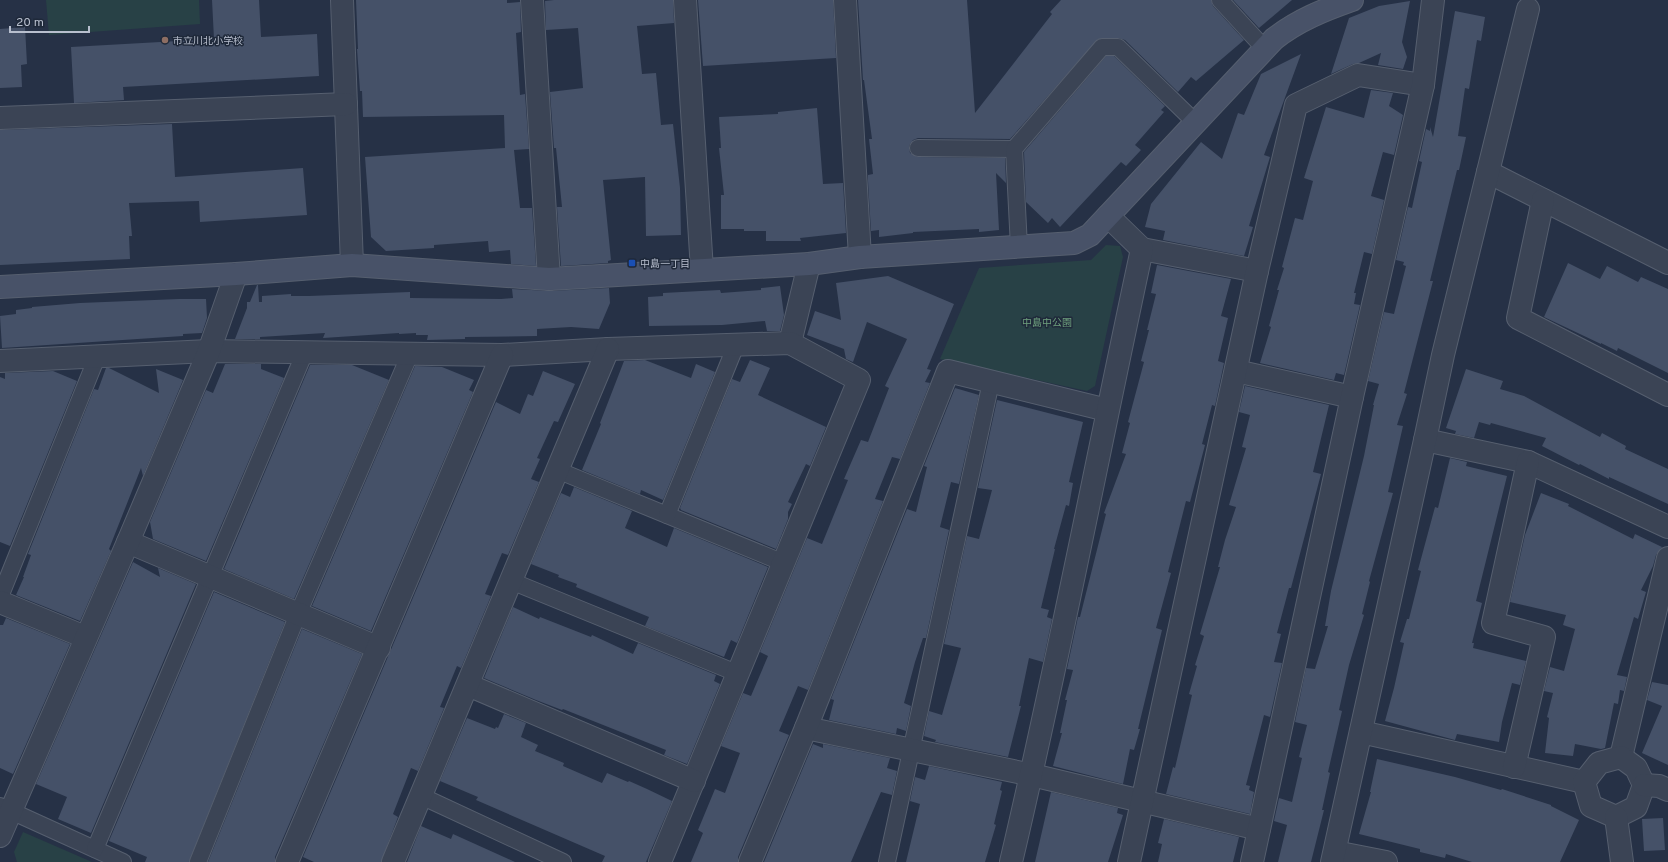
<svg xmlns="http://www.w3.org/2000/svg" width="1668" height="862" viewBox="0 0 1668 862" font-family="Overpass,'Noto Sans JP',sans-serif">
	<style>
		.green { fill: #284146 }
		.building { fill: #455168 }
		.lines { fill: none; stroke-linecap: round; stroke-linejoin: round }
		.lane-casing { stroke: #565f6f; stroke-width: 18 }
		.street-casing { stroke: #565f6f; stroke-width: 24 }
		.secondary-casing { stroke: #565f6f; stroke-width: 24 }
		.lane { stroke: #3b4455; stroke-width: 16 }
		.street { stroke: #3b4455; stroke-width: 22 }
		.secondary { stroke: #485268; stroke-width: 22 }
		.education-dot { fill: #8d6e63; stroke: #1f293a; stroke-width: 1.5 }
		.transit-dot { fill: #1a4fb4; stroke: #1f293a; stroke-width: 1.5 }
		.labels { text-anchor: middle; stroke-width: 3; stroke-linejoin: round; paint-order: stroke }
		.poi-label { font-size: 10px; fill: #b8bfce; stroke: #1f293a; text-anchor: start }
		.park-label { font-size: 10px; fill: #6ea07d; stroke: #1f293a }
	</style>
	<rect width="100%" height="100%" fill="#263146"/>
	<!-- green -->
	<g class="green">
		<path d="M46,0h153l1,24 -151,11z"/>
		<path d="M1106,245l14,1 3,11 -28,129 -8,5 -147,-32 39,-91 112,-8z"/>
		<path d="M23,832l69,30h-75l-3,-10z"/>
	</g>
	<!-- building -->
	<g class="building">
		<path d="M212,0h47l2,37 56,-3 2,42 -196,11 1,13 -50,3 -3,-56 143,-8z"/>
		<path d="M356,0h151v3l13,-1 1,30 -5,1 4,62 5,-1 4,55 -15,1 6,58h12l4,58 -25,-2 -1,-14 -21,2 -1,-11 -54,4v3l-48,3 -15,-14 -6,-80 140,-9 -1,-33 -141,2 -1,-26h-2l-3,-42h1z"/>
		<path d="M554,0h119l1,23 -37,3 5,48 14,-1 5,52 12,-1 7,64 1,47 -35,1 -1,-59 -42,3 8,80 -3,1v2l-47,3 -4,-59h5l-6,-59h-2l-4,-56 33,-4 -5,-60 -32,2 -1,-29z"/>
		<path d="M698,0h135l3,58 -133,8z"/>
		<path d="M858,0h109l8,113 77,-99 -2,-2 11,-12h150l2,6 31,34 -48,41 -5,-4 -13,15 -53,-52 -7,-2 -20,1 -88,100 -92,-1 -5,2 -3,4 -1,4 1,5 8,4 87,1 1,25 -10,-10 3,57 -20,2v-3l-66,3v1l-34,4v-7l-8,1 -3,-50v-6l5,-1 -4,-35h3l-8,-59h-1z"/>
		<path d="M1233,0h59l-33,28z"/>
		<path d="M1410,1l-8,41 5,15 -4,12 -25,-4 3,-12 -22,10 -6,1 -22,10 18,-56 30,-12z"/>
		<path d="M1455,11l30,6 -4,24 -4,-1 -8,49 -4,-1 -7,48 8,1 -7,33h-2l-27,111h3l-29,112 3,1 -10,31 6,1 -15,66 5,1 -24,88 1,1 -8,32 2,1 -15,50 -10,45 3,1 -14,61 2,1 -8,37h2l-13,52h-33l9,-37 -13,-4 5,-23 13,4 10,-44 -3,-1 8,-32 -12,-3 11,-54 9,1 13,-43h-3l6,-35 33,-135 10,-51h-1l6,-21 -11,-3 16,-69 10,2 12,-48 -3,-1 1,-3 -8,-2 12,-53 4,1 10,-46 -3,-1 7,-32 4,2v-4l3,10z"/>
		<path d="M25,27l2,37 -6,1 1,22 -22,1v-59z"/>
		<path d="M1301,54l-37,101 6,2 -21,69 4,1 -9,29 -81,-16 2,-9 -20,-4 6,-23 50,-62 21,17 16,-46 6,2 17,-41z"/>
		<path d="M1106,56h8l51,50 -4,4 3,2 -29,33 6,5 -15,16 -5,-4 -61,65 -8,-9 -4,5 -22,-21 -2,-50z"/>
		<path d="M1371,90l22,3 -4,13 14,9 -9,40 -11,-3 -12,44 13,4 -12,54 -8,-2 -10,41h2l-2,11 6,1 -16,70 -8,-2 -2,7 -74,-17 11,-36 -2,-1 10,-36h-2l7,-22 -2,-1 13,-49 8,2 10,-39 -9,-3 22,-71 38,11z"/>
		<path d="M817,108l6,76 20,-1 3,50 -46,5 1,3h-35v-10h-22v-2h-23v-34h3l-5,-47h2l-2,-31 59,-3v-2z"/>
		<path d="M172,124l3,53 128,-9 4,47 -107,7 -1,-21 -70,2 3,33h-3l1,23 -130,6v-135z"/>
		<path d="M1568,263l32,16 7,-13 31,16 3,-5 27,12v84l-50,-25 -1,3 -16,-8v1l-57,-27z"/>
		<path d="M1157,265l74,14 -10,37 7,2 -10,43 6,2 -9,43 -3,-1 -10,39 3,1 -15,57 -4,-1 -18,71 3,1 -15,55 6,2 -24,99h2l-6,21 -4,-1 -7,35 -70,-18 9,-33h-2l7,-33h-2l8,-30 -6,-1 11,-52h2l26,-103 -2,-1 22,-59 -4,-1 8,-30 -2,-1 16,-60 -3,-1 8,-31h-2l9,-36 -5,-1z"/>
		<path d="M888,276l66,28 -27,65 4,1 -6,12 5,1 -30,76 -8,-2 -17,42 8,2 -75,189 -10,-4 -19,45 10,4 -51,122v5h-47l12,-29 -5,-3 17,-41 10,4 15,-40 -19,-7 22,-53 8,3 17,-40 -8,-4 47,-114 15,6 26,-64 -4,-1 17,-39 7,2 21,-54 -4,-2 22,-47 -40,-17 -14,40 -7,-3 -2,-10 -37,-14 8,-24 26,9 -5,-37z"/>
		<path d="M257,285h1l1,17h3v-6l29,-2v2h18l101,-4v6l91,1 12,-1 -1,-9 38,2 59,-3 1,15 -11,26 -28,-2 -34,2v7l-72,1v2l-38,1 1,-5h-12v-2l-17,1v-1l-76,5 2,-5 -65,4v2h-25l12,-31v-6h3z"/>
		<path d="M780,286l4,29 -4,16h-13l-2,-10 -43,4 -73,1 -1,-29 15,-1v-3l57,-3 1,3 40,-3v-2z"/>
		<path d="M179,299h27l1,19 -5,15 -19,1v2l-181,12 -2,-32 16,-2v-4l16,-2v-1l48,-4z"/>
		<path d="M645,360l46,18 5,-14 19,8 -52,128 -22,-10 -1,4 -58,-24 19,-46 -1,-1 24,-62z"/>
		<path d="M750,360l20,8 -12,27 68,32 -16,39 -4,-2 -18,38 4,2 -4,8v7l-12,30 -95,-39 -1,-2 52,-129 8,3z"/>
		<path d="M225,364h36v5l23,9 -78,183 -53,-22 -3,-17 56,-132 7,3z"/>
		<path d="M310,365h42l37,15 -95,219 -70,-30z"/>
		<path d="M415,366l27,1 32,13 -5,10 4,2 -102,239 -59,-25z"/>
		<path d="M106,368h3l50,25 -3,-24 27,11 -40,96 -2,-8 -32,81 2,2 -31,70 -64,-26 8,-18h-1l8,-22 -3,-1 66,-165 4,1z"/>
		<path d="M1466,369l37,12 -3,8 24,7 76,41 2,-4 24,13 -1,3 43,20v35l-59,-27v2l-29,-15 -1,1 -37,-19 4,-8 -55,-15 -1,2 -11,-3 -5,16 -19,-4 1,-3 -10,-3z"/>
		<path d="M53,371l24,10 -67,165 -10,-4v-165l5,2v-6z"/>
		<path d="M543,371l32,13 -17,38 -4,-1 -17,37 3,1 -9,20 8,3 -31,73 -6,-2 -17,41 6,2 -30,72 -4,-2 -17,41 4,1 -26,63 -7,-3 -18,46 5,3 -17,45h-67l-11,-5 193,-455 24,12 8,-20 5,2z"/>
		<path d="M1245,386l84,19 -16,67 8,2 -30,114h-2l-12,45 4,1 -7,28 8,1 -12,54 -6,-2 -18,70 4,1 -1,4 5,2 -4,22 -84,-20 7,-27 2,1 17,-73 -3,-1 8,-28 -2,-1 9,-29 -4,-2 20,-67h-2l7,-27 11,-33 -7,-2 17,-57 -4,-1 8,-32 -11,-3z"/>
		<path d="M955,388l24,7 -20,89 -8,-2 -11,45 9,3 -23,108h-3l-8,24 -11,41 7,3 -5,25 -9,-3 -1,6 -67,-14 5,-20 -3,-1 76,-190 9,3 11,-45 -3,-1z"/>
		<path d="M997,400l86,22 -14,60 4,1 -4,23 -3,-1 -12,44h1l-14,59 8,2 -2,7 5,2 -9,43 -14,-4 -10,48h2l-13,51 -73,-15 1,-2 -12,-4 5,-25 13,4 19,-67 -17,-4 23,-108 12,3 13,-49 -14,-2z"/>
		<path d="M1450,458l17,4 -1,4 41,10 -31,125 6,2 -10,40h2l-1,5 53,13 -6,24 -8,-2 -10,39 -3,20 -42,-8 -2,6 -70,-19 9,-33 10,-45 -4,-1 7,-23h2l12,-48 -3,-1 17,-63 3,1z"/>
		<path d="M574,487l58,24 -7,17 42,19 7,-19 94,39 -31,76 -6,-3 -7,17 -79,-31 4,-9 -73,-30 1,-3 -19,-7 1,-2 -28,-11 30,-71 9,4z"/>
		<path d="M1541,493l28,11 -1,2 65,33 2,-5 27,13 -6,8 -3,11 -12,24 5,2 -8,27 -4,-2 -17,58 10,2 -3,14 -4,-1 -2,14 -4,-1 -9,45 -4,1 -26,-5 -2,12 -28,-3 4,-35 -2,-1 6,-24 -9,-2 6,-24 14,4 11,-42 -12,-4 3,-10 -56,-13 15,-67z"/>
		<path d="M133,562l27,15 -2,-9 38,16 -105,249 -33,-14 9,-22 -31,-13z"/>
		<path d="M214,592l71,30 -96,240h-44l2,-5 -38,-16z"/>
		<path d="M513,607l26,12 1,-2 51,20 1,-2 41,19 5,-11 78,32 -2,6 6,3 -33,80 -23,-9 2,-5 -103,-41 -1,1 -26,-10 -52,-22z"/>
		<path d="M6,618l64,26 -57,130 -13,-6v-143h3z"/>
		<path d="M302,629l60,25 -87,203v5h-67z"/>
		<path d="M1652,682l16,3v80l-26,-12 20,-47 -15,-6z"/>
		<path d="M504,714l22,9 -5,14 17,8 -3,6 29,12 -1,3 39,17 5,-10 21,9 1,-1 18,8 25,12 -26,61h-44l3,-6 -129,-56 2,-3 -38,-16 27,-63 28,11 1,-2 2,1z"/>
		<path d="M813,744l10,4v-4l67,14 -3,10 10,3 -5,24 -11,-3 -30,70h-87z"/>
		<path d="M1377,759l78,18 46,13 1,-1 49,16v1l28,14 -19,42h-88l-26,-8 -1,4 -25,-6v-3l-61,-15 12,-42h-1z"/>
		<path d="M929,766l73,16 -2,8 2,1 -8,33 2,1 -11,37h-79l14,-58 -10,-3 5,-24 10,3z"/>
		<path d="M1051,792l67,16 -1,5 6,2 -15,47h-73z"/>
		<path d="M1663,818l2,32 -21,1 -2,-32z"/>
		<path d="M1164,819l75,18 -6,25h-75l4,-18 -4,-1z"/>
		<path d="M421,826l30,13 2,-5 62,28h-108z"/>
	</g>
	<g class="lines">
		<!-- lane casing -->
		<g class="lane-casing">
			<g id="lane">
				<path d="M1220,0l44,48"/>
				<path d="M918,148l96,1"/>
				<path d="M1019,247l-5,-98 88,-102h16l78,76"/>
				<path d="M557,470l227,93"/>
				<path d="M667,515l69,-170"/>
				<path d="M511,581l228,93"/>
				<path d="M0,597l97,-240"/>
				<path d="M421,796l142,66"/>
				<path d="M0,806l123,56"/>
				<path d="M95,849l210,-497"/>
				<path d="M198,862l100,-248 112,-260"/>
				<path d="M887,862l104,-480"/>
			</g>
		</g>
		<!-- street casing -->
		<g class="street-casing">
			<g id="street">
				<path d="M342,0l10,265"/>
				<path d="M532,0l17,279"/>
				<path d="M685,0l17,270"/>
				<path d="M845,0l15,257"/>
				<path d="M0,118l346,-14"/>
				<path d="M1488,172l180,91"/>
				<path d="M1543,200l-25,118 150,77"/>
				<path d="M1142,249l115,22"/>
				<path d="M790,343l19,-79"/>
				<path d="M0,361l209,-10 293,4 106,-6 182,-6 69,37 -199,482"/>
				<path d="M1236,371l116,26"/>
				<path d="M1425,440l103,22 140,65"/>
				<path d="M128,542l251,106"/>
				<path d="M0,602l85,35"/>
				<path d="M468,685l226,96"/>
				<path d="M806,728l226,47 227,54"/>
				<path d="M1361,732l223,50"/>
				<path d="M1621,757l47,-199"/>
				<path d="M1621,757l15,11 8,17 -8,22 -20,10 -25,-11 -7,-24 15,-19z"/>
				<path d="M1514,767l30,-130 -51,-14 35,-161"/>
				<path d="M1644,785l15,1 9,4"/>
				<path d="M1616,817l6,45"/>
				<path d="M0,836l128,-294 81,-191 27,-77"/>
				<path d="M1335,852l51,10"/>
				<path d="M287,862l215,-507"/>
				<path d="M393,862l215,-513"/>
				<path d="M750,862l56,-134 142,-357 159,39"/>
				<path d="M1011,862c48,-203 87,-409 131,-613l-34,-33"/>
				<path d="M1129,862l128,-591 39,-166 62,-30 65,10"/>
				<path d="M1252,862l100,-465 71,-312 10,-85"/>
				<path d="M1332,862l93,-422 18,-85 85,-346"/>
			</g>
		</g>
		<!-- secondary casing -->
		<g class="secondary-casing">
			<path id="secondary" d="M0,287l236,-13 116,-9 197,14 260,-15 51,-7 214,-14 16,-8 184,-196c24,-19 50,-29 78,-39"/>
		</g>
		<!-- lane -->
		<use href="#lane" class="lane"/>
		<!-- street -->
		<use href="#street" class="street"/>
		<!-- secondary -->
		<use href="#secondary" class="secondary"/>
	</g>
	<!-- markers -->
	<circle class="education-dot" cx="165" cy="40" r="4"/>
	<rect class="transit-dot" x="628" y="259" width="8" height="8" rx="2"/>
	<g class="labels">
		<!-- poi labels -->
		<g class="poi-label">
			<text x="173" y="44">市立川北小学校</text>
			<text x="640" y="267">中島一丁目</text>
		</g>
		<!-- park labels -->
		<g class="park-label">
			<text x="1047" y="326">中島中公園</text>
		</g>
	</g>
	<!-- scale -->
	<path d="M10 26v6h79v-6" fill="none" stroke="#b8bfce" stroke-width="2"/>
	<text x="16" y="26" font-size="12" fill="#b8bfce" stroke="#1f293a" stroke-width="3" paint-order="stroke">20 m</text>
</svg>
